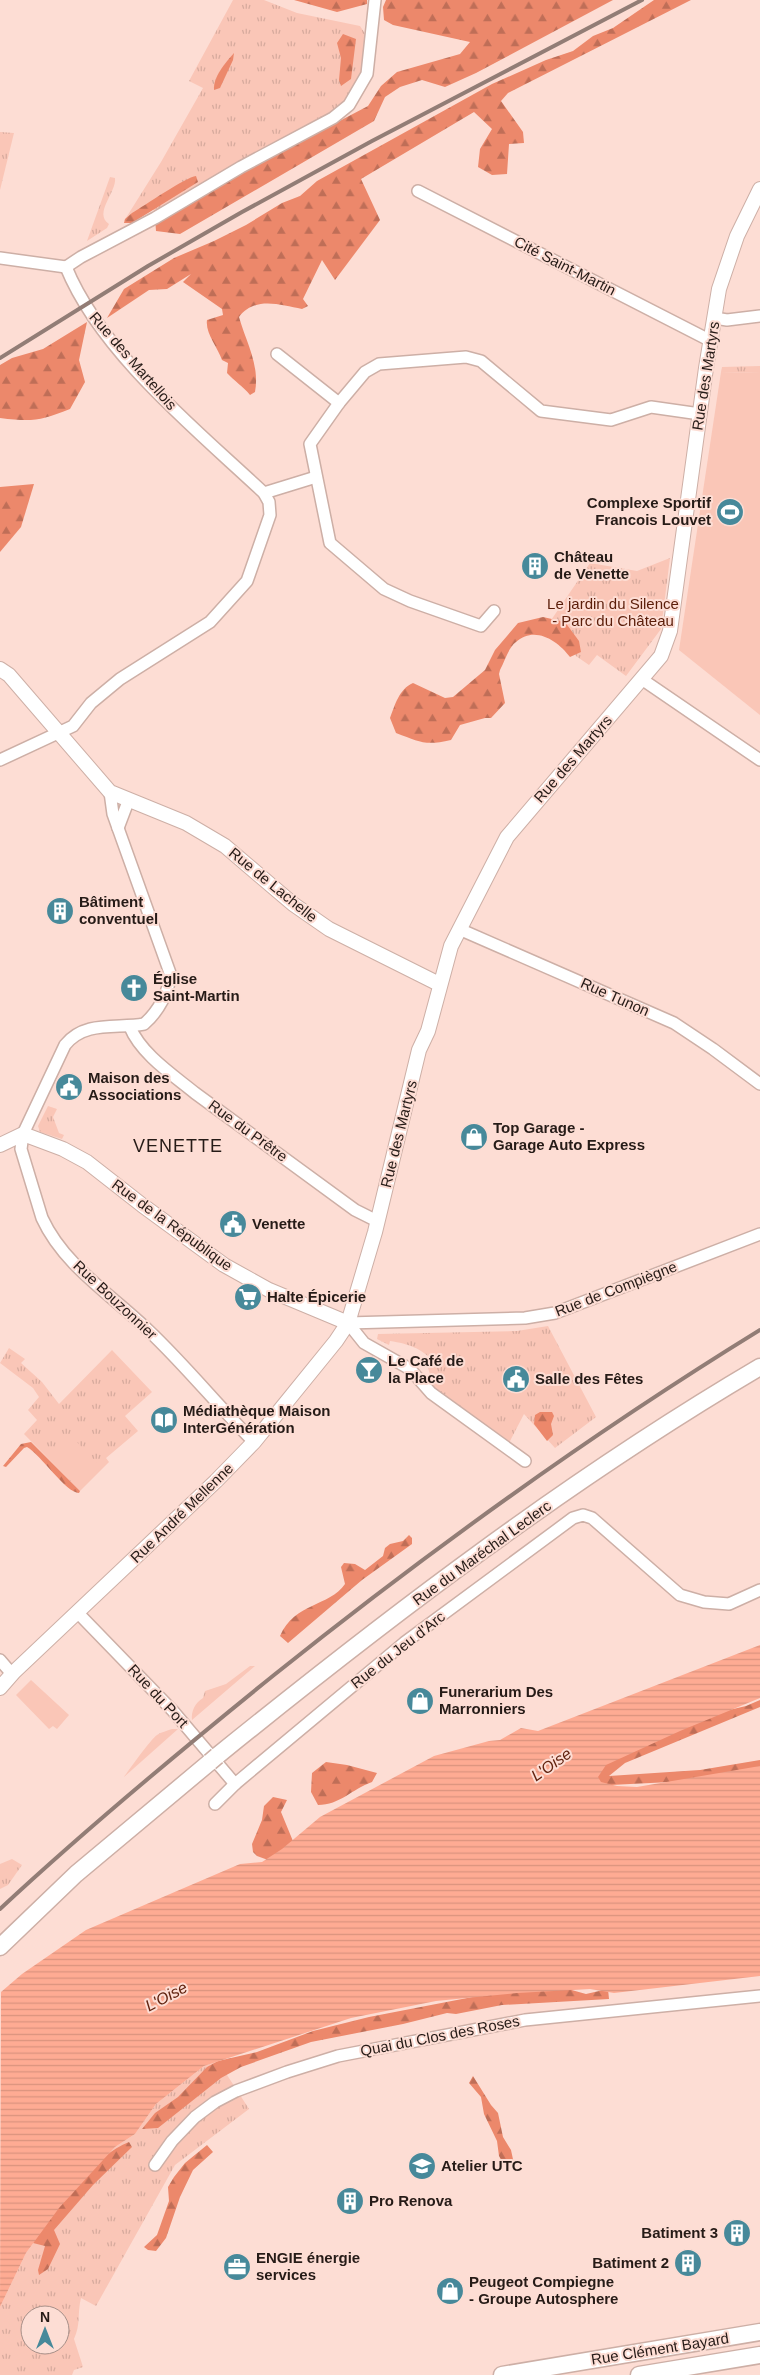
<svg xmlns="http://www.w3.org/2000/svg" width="760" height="2375" viewBox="0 0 760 2375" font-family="Arial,sans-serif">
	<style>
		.grass { fill: url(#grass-tufts); fill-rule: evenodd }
		.forest { fill: url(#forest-firs) }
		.garden { fill: #fac6b7 }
		.water { fill: url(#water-rules) }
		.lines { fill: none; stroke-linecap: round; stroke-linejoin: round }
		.minor-casing { stroke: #cdafa6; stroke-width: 14 }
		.tertiary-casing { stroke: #cdafa6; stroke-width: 16 }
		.secondary-casing { stroke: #cdafa6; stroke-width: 19 }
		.minor { stroke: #fff; stroke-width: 11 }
		.tertiary { stroke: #fff; stroke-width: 14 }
		.secondary { stroke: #fff; stroke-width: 16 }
		.rail { stroke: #927d76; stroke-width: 4 }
		.secondary-bridge-casing { stroke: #cdafa6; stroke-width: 19; stroke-linecap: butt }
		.secondary-bridge { stroke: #fff; stroke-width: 16 }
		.labels { text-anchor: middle; stroke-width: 4; stroke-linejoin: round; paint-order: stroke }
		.street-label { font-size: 15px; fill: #261b17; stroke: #fdddd4 }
		.poi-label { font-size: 15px; font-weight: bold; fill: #261b17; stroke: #fdddd4; text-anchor: start }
		.park-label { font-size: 15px; fill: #5b1d09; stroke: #fdddd4 }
		.water-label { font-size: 16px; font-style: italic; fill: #61230f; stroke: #fdddd4 }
		.quarter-label { font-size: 18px; letter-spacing: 1px; fill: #261b17; stroke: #fdddd4 }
	</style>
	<defs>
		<pattern id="grass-tufts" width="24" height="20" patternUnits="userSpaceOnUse" patternTransform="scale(1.25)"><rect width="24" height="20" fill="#fac6b7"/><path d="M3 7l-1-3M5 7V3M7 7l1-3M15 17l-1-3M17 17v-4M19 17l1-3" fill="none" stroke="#d6aa9d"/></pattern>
		<pattern id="forest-firs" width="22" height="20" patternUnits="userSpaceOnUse" patternTransform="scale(1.25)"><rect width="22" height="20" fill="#ec886b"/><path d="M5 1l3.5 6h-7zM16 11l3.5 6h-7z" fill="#bf6e57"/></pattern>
		<pattern id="water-rules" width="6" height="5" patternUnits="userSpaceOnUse" patternTransform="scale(1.25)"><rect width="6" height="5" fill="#feab93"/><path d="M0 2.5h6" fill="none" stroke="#da937e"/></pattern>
	</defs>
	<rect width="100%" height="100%" fill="#fdddd4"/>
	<!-- grass -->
	<g class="grass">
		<path d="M233,0h31l33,13 63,13 6,9 -5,39 -17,29 -49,36 -139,73 -7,-5 -25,14 37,-59 42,-74 -14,-7z"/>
		<path d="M0,132l14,1 -14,57z"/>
		<path d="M110,177l5,1c2,14 -22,35 -6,46l-2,4 -20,13z"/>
		<path d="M760,366v7l-39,-1 1,-5z"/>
		<path d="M670,558l-9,71 -35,47 -29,-21 -8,10 -13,-9 -3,-6 -28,-21 45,-66 47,8z"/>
		<path d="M48,1106l9,3 -4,8 6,16 5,2 -2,4 -22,-7 -2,-6z"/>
		<path d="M548,1326l48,91 -41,31 -31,-34 -15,29 4,7 -79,-63 -6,-19 6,-6c-13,-14 -25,-18 -44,-21l-1,4 -12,-6 1,-5 139,-3z"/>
		<path d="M9,1348l16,11 -4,4 21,19 17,22 53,-54 40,42 -27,24 13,15 -32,27 3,4 -29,29 -56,-57 13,-14 -9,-10 11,-13 -6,-9 -33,-25z"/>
		<path d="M250,1666h5l-63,54c-1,-9 3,-17 11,-22l2,-7 21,-7z"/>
		<path d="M172,1729h6l-54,48c4,-6 27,-38 33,-42 4,-3 10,-4 15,-6z"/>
		<path d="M12,1859l10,6 -14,20 -8,4v-25z"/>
		<path d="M218,2061l31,48 -74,56 -79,141 -15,-8c-4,16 0,26 -7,41l9,28 -9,3 -2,5h-72v-68l26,-54 33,-45 56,-61 20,-13 21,-30 48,-38zM30,2315h30v30h-30z"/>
	</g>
	<!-- forest -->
	<g class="forest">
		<path d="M294,0h73v4l-30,8z"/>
		<path d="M386,0h227l-137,73 -31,14 -23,-7 -22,7 -15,10 -11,24 -194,113 -24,-3 -1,-13 213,-112 13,-20 16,-14 63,-18 10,-12 -77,-17 -9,-5 -1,-13z"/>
		<path d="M654,0h37l-183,93 -7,8 22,31 1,11 -15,1 -2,30 -15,1 -14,-8 2,-18 12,-20 -18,-17 -113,67 19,41 -45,60 -13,-20 -19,39 5,7 -6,3c-22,-4 -47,-13 -63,8 7,25 21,48 16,75l-5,3c-7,-9 -16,-14 -23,-22l1,-10 -6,-3c-4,-12 -17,-27 -15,-40l16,-5 -1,-6 -39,-27 8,-8 -24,15 -18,1 -42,28 17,-29 50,-31 40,-17 32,-16 36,-22 18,-7 17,-15 175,-97 54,-24 27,-9 20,-15 20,-8z"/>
		<path d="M343,34l13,5 -5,40 -10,7 -2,-6 2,-22 -4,-15z"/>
		<path d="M234,53l-1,7 -13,28 -6,2c-1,-13 11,-27 20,-37z"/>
		<path d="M196,176l2,6 -66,41h-8l1,-4 7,-6c12,-7 54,-36 64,-37z"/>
		<path d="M87,322l-8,38 6,22 -15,27c-30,12 -38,13 -70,9v-53l12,-7 31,-9z"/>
		<path d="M34,484l-13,43 -21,25v-65z"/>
		<path d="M543,617l22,5 14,19 2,11 -11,5c-12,-16 -35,-32 -54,-15 -8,6 -11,19 -16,28l-1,4 6,29 -14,15h-6l-25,7 -9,15c-26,6 -31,2 -55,-7l-6,-15c5,-13 9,-29 23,-35l32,15 8,-1 32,-27 10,-20 23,-27z"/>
		<path d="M540,1412h12l2,4 -3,8 2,11 -6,6 -13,-17 1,-9z"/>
		<path d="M31,1442l49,49 -1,2c-13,0 -38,-38 -52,-46l-3,1 -18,19 -3,-1 18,-22z"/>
		<path d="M409,1535l3,3v6l-50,36 -74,63 -8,-7c15,-34 49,-29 65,-52l-4,-17 3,-4 11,1 10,6 18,-14 2,-8 5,-4 13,-3z"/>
		<path d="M760,1700v7l-135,56 -16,13 91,-6 60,-10v9l-70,12 -79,4 -8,-1 -7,-4 9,-18 120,-51 21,-5z"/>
		<path d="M326,1762l21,3 30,8 -5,9c-20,7 -32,23 -54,23l-7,-13 1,-19z"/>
		<path d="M273,1797l14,3 -6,12 14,34 -27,14 -11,-4 -4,-4 -1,-8 10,-24 2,-14z"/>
		<path d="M568,1989l18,5 22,-5 1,10 -107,6 -46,9 -9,-1 -44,11 -92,18 -70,25 -20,11 -63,50 -16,1 13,-16 23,-16 29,-30 11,-6 39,-9 56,-21 56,-14 124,-24z"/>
		<path d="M473,2076l18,29 7,8 5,24 8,13 3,14 -10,1 -5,-9 -2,-15 -13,-27 -3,-17 -12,-14z"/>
		<path d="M129,2142l3,5 -39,38 -39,45 6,14 -12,25 -9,6 -1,-5 7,-24 -12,-3 3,-10c23,-27 60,-79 93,-91z"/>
		<path d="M207,2145l6,7 -20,18 -13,27 -14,41 -10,13 -8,-1 -4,-3 13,-12 12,-34 -1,-14 6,-10 11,-14z"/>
	</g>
	<!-- garden -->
	<g class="garden">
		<path d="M721,372l39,1v342l-81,-65z"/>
		<path d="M75,1440l22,23 -21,21 -23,-24z"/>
		<path d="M31,1680l38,35 -12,14 -4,-3 -4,3 -33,-34z"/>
	</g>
	<!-- water -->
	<path class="water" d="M760,1645v53l-80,33 -74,34 -8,12 3,5 16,4 20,1 123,-21v210l-146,17 -24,-4 -73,4 -81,8 -85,17 -147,48 -48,38 -21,30 -20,13 -56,61 -33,45 -26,54 1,-315 21,-18 64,-44 154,-66 22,-2 20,-13 38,-32 114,-61 55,-15 11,-1 21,-12 17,3z"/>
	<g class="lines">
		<!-- minor casing -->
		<g class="minor-casing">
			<g id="minor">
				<path d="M418,191l293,150"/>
				<path d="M0,258l66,9"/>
				<path d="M715,318l12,2 33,-4"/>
				<path d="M277,354l62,49"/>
				<path d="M264,493l52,-16"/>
				<path d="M494,611l-13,15 -71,-25 -26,-12 -54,-46 -20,-99 29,-41 26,-31 14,-8 87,-7 15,4 60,50 70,9 40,-13 49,7"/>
				<path d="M643,680l117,80"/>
				<path d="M0,760l73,-34 18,-23 29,-24 90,-57 37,-41 23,-66 -1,-13 -5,-9c-67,-63 -163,-140 -198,-226l15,-10 74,-39 86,-51 92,-49 16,-13 18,-31 8,-74"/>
				<path d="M110,792l3,22 5,14 11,-29"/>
				<path d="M118,828l52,145c0,18 -12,39 -26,51 -27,5 -59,-4 -79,21l-42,89 -2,15 21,69c22,48 70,77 107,113 37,35 69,75 105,111"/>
				<path d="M459,929l215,94 39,26 47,35"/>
				<path d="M130,1027c11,27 43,48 65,66l160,117 22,11"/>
				<path d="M348,1323l177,-5 30,-5 205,-79"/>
				<path d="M348,1323l16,20 46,26 21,24 94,68"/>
				<path d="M77,1612l96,99 62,73"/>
				<path d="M0,1660l12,14"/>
				<path d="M215,1804l20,-20 169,-141 169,-125 10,-3 9,3 88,77 24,7 25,2 31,-14"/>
				<path d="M155,2165l17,-24 23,-24 20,-15 21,-11 51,-19 51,-16 187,-36 235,-24"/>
			</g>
		</g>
		<!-- tertiary casing -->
		<g class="tertiary-casing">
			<g id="tertiary">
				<path d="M0,669l9,6 101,117 76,31 39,23 68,58 36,25 110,55"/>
				<path d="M0,1145l23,-11 40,15 24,13 55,43 82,60 45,25 79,33"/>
				<path d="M0,1688l14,-16 202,-191 38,-39 82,-101 12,-18 27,-91 44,-182 9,-19 23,-85 56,-109 154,-181 9,-25 36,-263 13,-79 18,-53 23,-47"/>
			</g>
		</g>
		<!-- secondary casing -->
		<g class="secondary-casing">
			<g id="secondary">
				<path d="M217,1756c173,-140 351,-276 543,-389"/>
				<path d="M0,1947l76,-73 134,-112"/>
				<path d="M502,2375l258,-43"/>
				<path d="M639,2375l121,-20"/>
			</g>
		</g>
		<!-- minor -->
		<use href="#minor" class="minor"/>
		<!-- tertiary -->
		<use href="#tertiary" class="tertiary"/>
		<!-- secondary -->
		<use href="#secondary" class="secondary"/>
		<!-- rail -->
		<g class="rail">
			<path d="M0,358l148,-92 94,-54 130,-71 270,-141"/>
			<path d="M0,1909c88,-82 181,-159 274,-234 155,-124 317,-241 486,-345"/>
		</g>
		<!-- secondary-bridge casing -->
		<g class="secondary-bridge-casing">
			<path id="secondary-bridge" d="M210,1762l7,-6"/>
		</g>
		<!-- secondary-bridge -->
		<use href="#secondary-bridge" class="secondary-bridge"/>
	</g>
	<!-- icons -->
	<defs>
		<g id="stadium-disc" transform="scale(1.4375)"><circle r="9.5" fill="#47899a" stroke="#fdddd4"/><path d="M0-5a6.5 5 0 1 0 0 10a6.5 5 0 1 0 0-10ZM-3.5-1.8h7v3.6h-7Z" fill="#fff"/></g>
		<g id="building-disc" transform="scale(1.4375)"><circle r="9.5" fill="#47899a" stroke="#fdddd4"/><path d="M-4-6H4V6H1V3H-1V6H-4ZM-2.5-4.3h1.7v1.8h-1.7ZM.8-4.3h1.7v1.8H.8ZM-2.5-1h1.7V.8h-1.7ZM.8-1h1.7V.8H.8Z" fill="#fff"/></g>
		<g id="church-disc" transform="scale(1.4375)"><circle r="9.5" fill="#47899a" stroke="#fdddd4"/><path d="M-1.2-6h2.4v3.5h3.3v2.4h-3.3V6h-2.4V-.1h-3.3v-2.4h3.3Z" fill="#fff"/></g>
		<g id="civic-disc" transform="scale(1.4375)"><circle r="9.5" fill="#47899a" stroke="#fdddd4"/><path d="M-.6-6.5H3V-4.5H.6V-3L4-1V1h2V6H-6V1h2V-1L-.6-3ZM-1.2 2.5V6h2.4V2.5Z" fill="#fff"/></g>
		<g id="shop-disc" transform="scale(1.4375)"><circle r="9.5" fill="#47899a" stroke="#fdddd4"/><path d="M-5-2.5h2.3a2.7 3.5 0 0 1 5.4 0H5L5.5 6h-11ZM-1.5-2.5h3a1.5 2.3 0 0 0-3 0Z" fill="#fff"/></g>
		<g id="supermarket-disc" transform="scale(1.4375)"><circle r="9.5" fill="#47899a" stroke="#fdddd4"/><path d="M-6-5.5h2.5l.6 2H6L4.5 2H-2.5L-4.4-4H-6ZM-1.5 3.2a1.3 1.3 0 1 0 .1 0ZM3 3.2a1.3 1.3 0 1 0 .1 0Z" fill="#fff"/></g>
		<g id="bar-disc" transform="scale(1.4375)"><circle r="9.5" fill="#47899a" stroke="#fdddd4"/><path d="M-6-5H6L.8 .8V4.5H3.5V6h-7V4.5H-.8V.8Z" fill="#fff"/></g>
		<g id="library-disc" transform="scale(1.4375)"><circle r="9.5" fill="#47899a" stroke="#fdddd4"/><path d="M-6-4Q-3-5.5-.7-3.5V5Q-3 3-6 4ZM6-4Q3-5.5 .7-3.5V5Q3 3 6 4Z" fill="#fff"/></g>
		<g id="university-disc" transform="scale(1.4375)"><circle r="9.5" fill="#47899a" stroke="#fdddd4"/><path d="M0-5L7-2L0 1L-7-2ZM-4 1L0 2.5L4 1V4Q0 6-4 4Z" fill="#fff"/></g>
		<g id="office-disc" transform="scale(1.4375)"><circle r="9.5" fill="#47899a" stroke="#fdddd4"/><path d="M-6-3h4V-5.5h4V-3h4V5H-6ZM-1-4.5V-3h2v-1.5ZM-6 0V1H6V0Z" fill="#fff"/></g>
	</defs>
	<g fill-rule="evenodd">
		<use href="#stadium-disc" x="730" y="512"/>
		<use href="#building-disc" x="535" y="566"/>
		<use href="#building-disc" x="60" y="911"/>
		<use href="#church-disc" x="134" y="988"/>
		<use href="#civic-disc" x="69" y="1087"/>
		<use href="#shop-disc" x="474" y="1137"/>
		<use href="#civic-disc" x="233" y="1224"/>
		<use href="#supermarket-disc" x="248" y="1297"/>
		<use href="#bar-disc" x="369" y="1370"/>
		<use href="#civic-disc" x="516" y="1379"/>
		<use href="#library-disc" x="164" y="1420"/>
		<use href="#shop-disc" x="420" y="1701"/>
		<use href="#university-disc" x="422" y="2166"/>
		<use href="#building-disc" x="350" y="2201"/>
		<use href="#building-disc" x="737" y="2233"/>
		<use href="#building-disc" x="688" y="2263"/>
		<use href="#office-disc" x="237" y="2267"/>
		<use href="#shop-disc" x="450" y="2291"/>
	</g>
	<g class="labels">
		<!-- street labels -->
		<g class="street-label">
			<text transform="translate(565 266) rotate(27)" y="5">Cité Saint-Martin</text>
			<text transform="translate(133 361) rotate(49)" y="5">Rue des Martellois</text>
			<text transform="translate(706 376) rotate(-81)" y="5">Rue des Martyrs</text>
			<text transform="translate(573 759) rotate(-49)" y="5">Rue des Martyrs</text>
			<text transform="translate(273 885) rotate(39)" y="5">Rue de Lachelle</text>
			<text transform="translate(615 997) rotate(24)" y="5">Rue Tunon</text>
			<text transform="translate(248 1131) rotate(36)" y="5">Rue du Prêtre</text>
			<text transform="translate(399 1134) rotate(-76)" y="5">Rue des Martyrs</text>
			<text transform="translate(172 1225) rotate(36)" y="5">Rue de la République</text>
			<text transform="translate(616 1289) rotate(-21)" y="5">Rue de Compiègne</text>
			<text transform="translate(115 1300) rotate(43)" y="5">Rue Bouzonnier</text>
			<text transform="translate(182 1513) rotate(-44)" y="5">Rue André Mellenne</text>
			<text transform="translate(482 1553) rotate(-36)" y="5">Rue du Maréchal Leclerc</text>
			<text transform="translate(398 1650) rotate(-38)" y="5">Rue du Jeu d'Arc</text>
			<text transform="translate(158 1696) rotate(47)" y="5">Rue du Port</text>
			<text transform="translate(440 2036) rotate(-11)" y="5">Quai du Clos des Roses</text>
			<text transform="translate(660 2349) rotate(-9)" y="5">Rue Clément Bayard</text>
		</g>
		<!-- poi labels -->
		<g class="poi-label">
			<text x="711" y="508" text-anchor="end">Complexe Sportif<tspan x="711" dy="17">Francois Louvet</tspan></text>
			<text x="554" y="562">Château<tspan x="554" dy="17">de Venette</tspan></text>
			<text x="79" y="907">Bâtiment<tspan x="79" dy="17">conventuel</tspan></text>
			<text x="153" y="984">Église<tspan x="153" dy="17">Saint-Martin</tspan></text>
			<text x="88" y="1083">Maison des<tspan x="88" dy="17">Associations</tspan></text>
			<text x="493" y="1133">Top Garage -<tspan x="493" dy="17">Garage Auto Express</tspan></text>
			<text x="252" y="1229">Venette</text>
			<text x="267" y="1302">Halte Épicerie</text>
			<text x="388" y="1366">Le Café de<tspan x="388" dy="17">la Place</tspan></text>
			<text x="535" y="1384">Salle des Fêtes</text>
			<text x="183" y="1416">Médiathèque Maison<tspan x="183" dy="17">InterGénération</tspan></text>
			<text x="439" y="1697">Funerarium Des<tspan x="439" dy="17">Marronniers</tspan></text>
			<text x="441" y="2171">Atelier UTC</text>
			<text x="369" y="2206">Pro Renova</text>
			<text x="718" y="2238" text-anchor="end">Batiment 3</text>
			<text x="256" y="2263">ENGIE énergie<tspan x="256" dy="17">services</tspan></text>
			<text x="669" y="2268" text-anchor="end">Batiment 2</text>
			<text x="469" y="2287">Peugeot Compiegne<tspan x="469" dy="17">- Groupe Autosphere</tspan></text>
		</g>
		<!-- park labels -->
		<g class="park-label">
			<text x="613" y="609">Le jardin du Silence<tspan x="613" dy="17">- Parc du Château</tspan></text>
		</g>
		<!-- water labels -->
		<g class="water-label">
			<text transform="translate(551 1764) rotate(-35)" y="6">L'Oise</text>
			<text transform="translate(166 1996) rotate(-28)" y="6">L'Oise</text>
		</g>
		<!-- quarter labels -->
		<g class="quarter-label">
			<text x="178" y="1152">VENETTE</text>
		</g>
	</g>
	<!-- north arrow -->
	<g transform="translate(45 2330)"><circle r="24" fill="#fdddd4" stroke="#a78f88"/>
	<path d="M0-4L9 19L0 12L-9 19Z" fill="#47899a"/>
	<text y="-8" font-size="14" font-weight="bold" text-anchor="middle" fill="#261b17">N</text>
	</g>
</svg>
